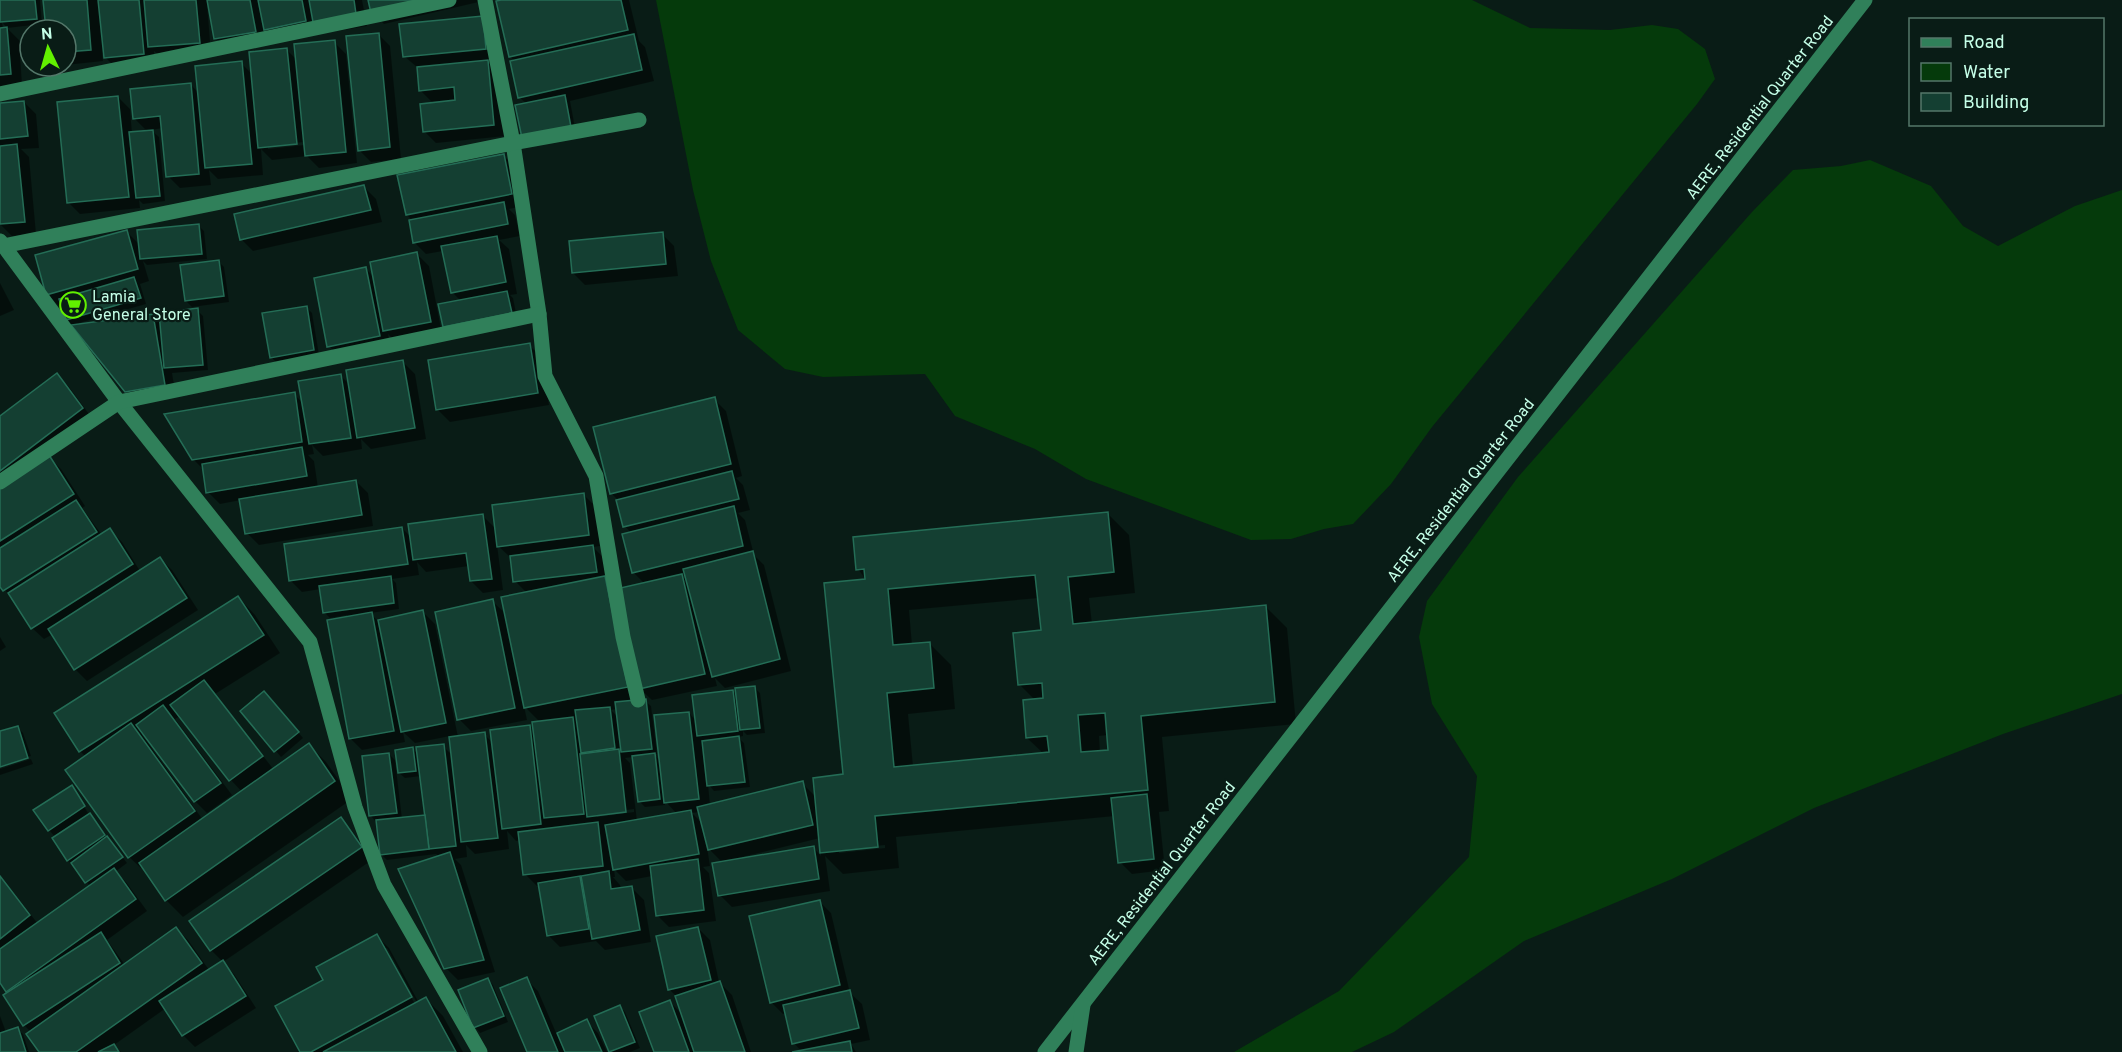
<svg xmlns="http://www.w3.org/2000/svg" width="2122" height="1052" viewBox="0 0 2122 1052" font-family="Overpass,sans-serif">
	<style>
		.water { fill: #053a0b }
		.shadow { fill: #0007; fill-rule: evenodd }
		.building { fill: #143f32; stroke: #246d56; stroke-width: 1.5; fill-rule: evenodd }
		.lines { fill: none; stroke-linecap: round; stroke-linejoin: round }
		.minor { stroke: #30805a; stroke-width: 15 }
		.labels { text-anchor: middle; stroke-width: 4.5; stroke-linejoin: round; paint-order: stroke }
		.street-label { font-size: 16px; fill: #c5ffe8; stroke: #091c16 }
		.poi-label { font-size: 16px; fill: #c5ffe8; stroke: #091c16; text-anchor: start }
	</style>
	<rect width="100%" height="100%" fill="#091c16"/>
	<!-- water -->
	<g class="water">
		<path d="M656,0h816l58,28 80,2 42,-5 26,4 27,20 10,30 -18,25 -265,323 -41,57 -38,40 -29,5 -33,10 -40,1 -165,-61 -51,-30 -80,-33 -30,-42 -102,3 -38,-8 -47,-39 -27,-69 -18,-71z"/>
		<path d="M1870,160l61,26 32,40 35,20 77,-40 47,-16v504l-119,40 -189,74 -142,71 -148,62 -130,91 -42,20h-118l105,-61 130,-134 8,-81 -45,-72 -13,-67 8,-36 91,-124 234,-265 41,-42 48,-4z"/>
	</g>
	<!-- shadow -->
	<g class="shadow">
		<path d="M0,0h40l2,24 -35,4 -5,-6 1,7 4,-1 12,12 3,45 -22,2z"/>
		<path d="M45,0h317l5,26 -90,15 -13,-13 3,16 -39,6 -12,-12 -7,-36 -2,1 4,51 -49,4 -8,-7 1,15 -38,3 -15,-15 1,7 -37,4v-35h-18z"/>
		<path d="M370,0h113v1l-99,23 -12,-12z"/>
		<path d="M508,0h121l10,41 6,6 9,34 -84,20 6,32 -49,-29 -7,-6 -8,-35 3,-1 -5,-6z"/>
		<path d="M482,17l15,43 -10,1 12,13 7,62 -70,7 -12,-12 10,-27 -14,-14 -2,-22 -14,-12z"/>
		<path d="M378,34l12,12 11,113 -30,3 -12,-12z"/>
		<path d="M334,42l12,12 11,109 -38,5 -12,-12 -35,4 -11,-11 2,26 -45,4 -9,-9 2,15 -31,3 -12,-12 -5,-48 -12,2 8,7 6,64 -22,3 -4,-4 1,8 -60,6 -12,-12 50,-105 12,12 2,25 16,-2 -14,-14 56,-34 9,9 42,-30 11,11 34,-25 11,11zM304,142v3l-36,4v-3z"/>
		<path d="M24,102l12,12 3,34 -18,1 8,8 7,77 -24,2 -12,-12v-119z"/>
		<path d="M503,155l12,12 8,39 -14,3 6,6 5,21 -21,4 10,9 8,45 -7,1 3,3 4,20 -56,-17 -9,-9 -9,-41 -17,3 -12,-12 -1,-21 -6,-6z"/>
		<path d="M364,187l12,12 6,23 -129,29 -12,-12z"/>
		<path d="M199,226l5,5 3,28 -60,6 -4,-4 6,20 -9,3 6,20 -67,19v2l73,-10 10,10 35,-15 6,6 5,54 -36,3 4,24 -37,7 -72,-85 -4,-14 -4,1 -12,-12 79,-63 14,14z"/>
		<path d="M662,234l12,12 4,30 -93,9 -12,-12z"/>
		<path d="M417,254l12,12 13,68 -45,9 -9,-9 3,14 -50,10 -12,-12 37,-77 8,8z"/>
		<path d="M219,262l5,5 5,35 -37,5 -6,-6z"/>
		<path d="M0,283l14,27 -14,6z"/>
		<path d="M306,307l6,6 7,42 -42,8 -6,-6z"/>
		<path d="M529,345l12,12 8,48 -99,17 -12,-12z"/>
		<path d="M403,362l12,12 11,65 -55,10 -10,-10 1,10 -39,7 -11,-11 2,9 -6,1 6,6 4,27 38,-7 12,12 5,33 -114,19 -12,-12 -6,-33 -21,4 -12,-12 -4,-22 -11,-11 101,-65 10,10 36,-29 10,10z"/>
		<path d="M57,375l12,12 25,34 -46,35 13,13 24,37 -3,2 20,27 8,-5 12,12 18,29 20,-13 12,12 26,40 -111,71 -12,-12 -22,-35 -9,5 -12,-11 -16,-25 -16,-19v-96l10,-6 -10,-10v-54z"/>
		<path d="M714,399l12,12 16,65 -6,2 7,7 7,25 -12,3 7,7 9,35 10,10 27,106 -66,17 -10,-10 2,8 -65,14 -11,-10 4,11 6,5 6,48 3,-1 29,-40 8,9 36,-31 4,5 17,-9 6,6 5,40 -18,2 -4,-4v5l-5,1 6,6 6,44 -36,4 -6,-7 2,21 92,-22 14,14 28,-21 23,-195 -9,-12 250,-55 21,21 6,58 -46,5 3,26 173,-18 22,22 9,96 -134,13 7,74 -10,1 6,58 -33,4 -12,-12 -5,-46 -219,21 3,31 -56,6 -18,-18 5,35 -98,16 -12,-12 2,-33 -15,-15 3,19 -7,1 6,6 7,48 -47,6 -12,-12 -5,-39 -26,5 -12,-12 1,8h-2l7,8 1,4 11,-1 12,12 7,42 -46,8 -9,-9 -36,6 -12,-12 -8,-49h-3l-12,-12 -4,-34 -5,1 -9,-10 2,18 -34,5 -9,-9 1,12 -12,2 6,6 34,107 -37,8 -12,-12 -7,-111 -3,-3 -49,6 -6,-6 -5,-32 -5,-6 18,-62 6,6 7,59 24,-3 -5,-40 -16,2 -6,-5 14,-24 6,6 24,-9 9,9 -2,-19 -35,7 -12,-11 2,10 -43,8 -12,-12 -3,-123 -17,3 -6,-6 -3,-23 -19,3 -12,-12 112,-52 9,9 72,-21 14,14 86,-36 12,12 5,40 -7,1 11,11 13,32 28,-6 -12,-12 -2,-39 -6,-7 -7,-26 -6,-6zM497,545l14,13 4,23 12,12 -21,21 -14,-13 -33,118 12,12 56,-11 -3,-14 16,16 -5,10 -6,-6 -36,17 -9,-9 -26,3 -23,-113 -12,-12 -44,10 -9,-9 29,-4 -3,-26 -4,-4 27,-4 -2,-13 9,10 43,-6 2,15 12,12 20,-3zM686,574l2,8 -6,-7zM1039,598l4,34 -24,52 16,16 -8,38 17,16 -131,12 -5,-52 47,-5 -4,-44 -22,-22 -17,2 -3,-35zM617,709l1,8 -7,-7zM1108,735l1,16 -9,1 -1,-16zM654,754h6l1,8zM633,757l6,44 6,6 20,-2v-4l12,13 -40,7 -7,-58 -5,-5zM634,809v3l-37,5v-3zM700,812l3,12 -11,-11zM820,838l1,18 -8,-9 -71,12v-2zM885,845v3l-46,5v-3z"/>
		<path d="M238,597l17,18 25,38 -65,41 59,76 35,-25 17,17 26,37 -169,118 -17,-17 -23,-33 -2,1 -12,-11 -43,-100 -6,-6zM180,716l51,64 11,12 -39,28 -61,-85 2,-2 51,68 12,12 25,-18 -57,-76z"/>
		<path d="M0,637l6,10 -6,4z"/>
		<path d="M270,699l33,39 -22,19 -39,-46z"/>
		<path d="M18,728l5,5 8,23 -31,10v-33z"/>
		<path d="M31,759l2,5 -33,11v-6z"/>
		<path d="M72,787l16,26 2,-1 -2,1 39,50 -12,9 11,10 21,29 -40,29 18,25 51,-37 12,12 21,30 13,-8 12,12 22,34 -61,39 -12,-12 -17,-27 -52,37 7,7h-80l-10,-20 -7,-7 -15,-32 -9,-12v-106l38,49 53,-37 -23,-27 -12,-22 -7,-8z"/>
		<path d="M341,819l11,12 20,29 -149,102 -12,-12z"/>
		<path d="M819,901l12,12 19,80 12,11 8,36 -19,4 5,8h-56h2l-8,-9 -7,-30 -4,1 -12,-12z"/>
		<path d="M698,928l12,12 9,42 13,13 19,57h-95l14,-50 13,13 -7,-19 -7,-7z"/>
		<path d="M377,936l12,12 30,55 7,-4 17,17 20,36h-161l23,-72zM383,948h4l30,55 -2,1z"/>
		<path d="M488,979l5,6 15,37 -28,11 -5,-6z"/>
		<path d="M526,979l12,12 19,44 29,-14 12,12 9,19h-79z"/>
		<path d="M619,1006l6,6 15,36 -10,4h-19l-15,-35z"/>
		<path d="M0,1016l6,16 11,-3 6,5 6,18h-29z"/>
	</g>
	<!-- building -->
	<g class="building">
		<path d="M0,0h35l2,19 -37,3z"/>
		<path d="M43,0h44l4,50 -25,2v-22h-20z"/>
		<path d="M98,0h41l5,54 -40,4z"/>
		<path d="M144,0h52l4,43 -52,4z"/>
		<path d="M207,0h43l6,32 -42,7z"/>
		<path d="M258,0h44l4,21 -42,9z"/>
		<path d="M309,0h45l2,14 -43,8z"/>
		<path d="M368,0h58l-55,13z"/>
		<path d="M501,0h120l7,30 -119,27 -13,-56z"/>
		<path d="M483,16l3,33 -83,8 -4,-33z"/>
		<path d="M7,27l4,47 -11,1v-47z"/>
		<path d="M379,33l11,114 -32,4 -12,-115z"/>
		<path d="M634,34l8,36 -124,28 -8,-37z"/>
		<path d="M335,40l11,112 -41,4 -11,-112z"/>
		<path d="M287,48l10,96 -39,4 -9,-96z"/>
		<path d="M488,60l6,65 -71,7 -3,-28 35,-4 -1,-13 -35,4 -2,-24z"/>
		<path d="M242,61l10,103 -47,4 -10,-102z"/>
		<path d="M191,83l8,91 -33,3 -6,-61 -27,3 -3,-30z"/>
		<path d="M565,95l6,32 -49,11 -7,-33z"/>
		<path d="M118,96l11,101 -62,6 -10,-101z"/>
		<path d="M24,101l4,35 -28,3v-36z"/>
		<path d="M153,130l7,66 -24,2 -7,-66z"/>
		<path d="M17,144l8,78 -25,2v-78z"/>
		<path d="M504,154l8,40 -106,21 -9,-40z"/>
		<path d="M364,185l7,25 -131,30 -6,-26z"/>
		<path d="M504,202l4,22 -95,19 -4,-23z"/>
		<path d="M199,224l3,30 -62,5 -3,-29z"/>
		<path d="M127,230l11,39 -92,26 -11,-40z"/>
		<path d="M663,232l3,32 -94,9 -3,-32z"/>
		<path d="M497,236l9,46 -55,11 -10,-47z"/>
		<path d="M417,252l14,70 -48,9 -13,-69z"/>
		<path d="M219,260l5,36 -39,5 -5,-36z"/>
		<path d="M366,267l14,69 -53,11 -13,-69z"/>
		<path d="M134,277l7,21 -75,22 -7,-21z"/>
		<path d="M507,291l5,22 -69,14 -5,-23z"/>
		<path d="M307,306l7,44 -44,8 -8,-45z"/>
		<path d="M198,308l5,57 -39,3 -5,-55z"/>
		<path d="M153,314l12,71 -40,7 -54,-67z"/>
		<path d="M530,343l8,50 -102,17 -8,-50z"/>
		<path d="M403,360l12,68 -58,10 -11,-68z"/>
		<path d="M57,373l26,35 -83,63v-55z"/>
		<path d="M341,374l10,64 -42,6 -11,-63z"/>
		<path d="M295,392l7,50 -110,18 -28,-46z"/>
		<path d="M715,397l16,67 -121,30 -17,-67z"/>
		<path d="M302,447l5,29 -101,17 -4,-29z"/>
		<path d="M49,455l25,39 -74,47v-54z"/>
		<path d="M732,471l7,28 -116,28 -7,-27z"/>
		<path d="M356,480l6,35 -117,19 -6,-35z"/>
		<path d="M584,493l5,42 -92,12 -5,-42z"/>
		<path d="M76,500l21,32 -94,59 -3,-4v-39z"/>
		<path d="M734,506l9,40 -111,27 -10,-39z"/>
		<path d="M1108,512l6,60 -46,5 5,47 193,-19 9,97 -134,14 7,74 -273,26 3,31 -58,6 -7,-75 30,-4 -19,-191 41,-4 -1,-10 -8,1 -3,-33zM1035,575l6,55 -28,3 5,52 24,-2 1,15 -20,2 3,38 21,-2 2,16 -155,15 -7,-74 47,-5 -4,-46 -37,3 -5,-56zM1105,713l3,37 -27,2 -3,-37z"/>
		<path d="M483,514l9,65 -22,2 -4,-28 -53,7 -5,-36z"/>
		<path d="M402,527l6,37 -119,17 -5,-37z"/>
		<path d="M110,528l23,36 -102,65 -23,-36z"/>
		<path d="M593,545l4,27 -84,10 -3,-26z"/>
		<path d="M753,551l27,108 -68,18 -29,-108z"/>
		<path d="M160,557l27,41 -113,72 -26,-41z"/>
		<path d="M682,574l23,100 -66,15 -23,-100z"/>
		<path d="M391,576l3,27 -71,10 -4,-27z"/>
		<path d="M605,576l23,111 -104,21 -23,-111z"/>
		<path d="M238,596l26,39 -185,117 -25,-39z"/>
		<path d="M493,599l22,109 -58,12 -22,-108z"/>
		<path d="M423,610l23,113 -45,9 -23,-112z"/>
		<path d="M372,612l22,119 -45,8 -22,-119z"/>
		<path d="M204,680l59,76 -34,25 -59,-76z"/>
		<path d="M755,686l5,42 -20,2 -5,-42z"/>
		<path d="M733,690l5,41 -41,5 -5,-41z"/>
		<path d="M264,691l35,41 -25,20 -34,-41z"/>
		<path d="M646,699l6,50 -31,3 -6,-50z"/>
		<path d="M163,705l58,78 -27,19 -58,-77z"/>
		<path d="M610,707l5,41 -34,5 -6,-43z"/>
		<path d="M689,712l10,87 -35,4 -10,-88z"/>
		<path d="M573,717l11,97 -40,4 -12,-96z"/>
		<path d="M131,723l64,88 -67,47 -63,-88z"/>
		<path d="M530,725l11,99 -39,5 -12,-99z"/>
		<path d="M18,726l10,32 -28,9v-36z"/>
		<path d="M485,732l13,106 -37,4 -12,-105z"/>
		<path d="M739,736l6,46 -38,4 -5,-45z"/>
		<path d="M309,743l26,38 -170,120 -26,-38z"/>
		<path d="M444,744l12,102 -27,3 -13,-102z"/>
		<path d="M413,747l3,24 -18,2 -3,-23z"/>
		<path d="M619,749l7,63 -39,5 -7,-63z"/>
		<path d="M389,753l8,60 -28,3 -7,-60z"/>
		<path d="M655,753l5,46 -22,3 -6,-46z"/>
		<path d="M803,781l10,44 -105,25 -11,-43z"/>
		<path d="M72,785l13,21 -37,25 -15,-21z"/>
		<path d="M1147,794l7,65 -36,4 -7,-65z"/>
		<path d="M691,810l8,44 -86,16 -8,-45z"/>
		<path d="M90,813l15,22 -38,26 -15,-23z"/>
		<path d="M425,815l4,34 -49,6 -4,-35z"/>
		<path d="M341,817l21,30 -152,104 -21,-30z"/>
		<path d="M598,822l5,44 -80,9 -5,-43z"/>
		<path d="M107,836l16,21 -38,26 -14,-20z"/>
		<path d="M814,846l5,33 -101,17 -6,-33z"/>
		<path d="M450,852l34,108 -40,9 -46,-100z"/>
		<path d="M698,859l6,51 -48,6 -6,-50z"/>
		<path d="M114,868l22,31 -130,93 -6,-9v-34z"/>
		<path d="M609,871l2,18 21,-3 8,44 -48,9 -11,-63z"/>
		<path d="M0,876l30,39 -30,24z"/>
		<path d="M580,876l9,53 -42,7 -9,-53z"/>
		<path d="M820,900l20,85 -70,18 -21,-87z"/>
		<path d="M176,927l26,36 -126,89h-37l-13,-18z"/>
		<path d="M698,927l13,53 -43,10 -12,-54z"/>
		<path d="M101,932l19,31 -97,63 -20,-31z"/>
		<path d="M377,934l35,63 -101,55h-11l-25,-46 48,-26 -7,-13z"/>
		<path d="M223,960l23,36 -64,40 -23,-35z"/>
		<path d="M527,977l31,75h-31l-27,-64z"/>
		<path d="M488,978l16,38 -31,12 -15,-38z"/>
		<path d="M720,981l25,71h-51l-19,-56z"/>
		<path d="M850,990l9,38 -67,16 -9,-39z"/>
		<path d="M426,997l30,55h-133z"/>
		<path d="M670,1000l19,52h-35l-15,-40z"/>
		<path d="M620,1005l15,37 -26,10 -15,-36z"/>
		<path d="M587,1019l15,33h-37l-8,-19z"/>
		<path d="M18,1027l8,25h-26v-19z"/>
		<path d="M850,1041l2,11h-60z"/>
		<path d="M114,1044l5,8h-21z"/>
	</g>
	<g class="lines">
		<!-- minor -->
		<g class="minor">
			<path d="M485,0l28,143 26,171 6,62 51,100 27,161 15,63"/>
			<path d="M0,94l449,-94"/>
			<path d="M0,241l119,161 191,240 45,165 29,78 96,167"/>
			<path d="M3,246l510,-103 126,-23"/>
			<path d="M0,482l119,-80 420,-88"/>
			<path d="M1045,1052l820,-1052"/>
			<path d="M1076,1052l7,-47"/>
		</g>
	</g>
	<!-- icons -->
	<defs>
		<g id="supermarket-ring" transform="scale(1.35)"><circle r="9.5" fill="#091c16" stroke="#62f000" stroke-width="1.5"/><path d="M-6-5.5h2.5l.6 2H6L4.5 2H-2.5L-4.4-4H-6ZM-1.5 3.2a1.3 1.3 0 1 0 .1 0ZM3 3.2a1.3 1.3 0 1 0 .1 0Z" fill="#62f000"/></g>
	</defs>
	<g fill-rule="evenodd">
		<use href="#supermarket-ring" x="73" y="305"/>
	</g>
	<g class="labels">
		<!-- street labels -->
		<g class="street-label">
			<text transform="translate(1759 107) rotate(-52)" y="6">AERE, Residential Quarter Road</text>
			<text transform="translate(1460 490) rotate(-52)" y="6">AERE, Residential Quarter Road</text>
			<text transform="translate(1161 873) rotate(-52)" y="6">AERE, Residential Quarter Road</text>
		</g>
		<!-- poi labels -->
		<g class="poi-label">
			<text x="92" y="302">Lamia<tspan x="92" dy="18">General Store</tspan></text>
		</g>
	</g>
	<!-- legend -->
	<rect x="1909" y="18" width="195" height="108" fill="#091c16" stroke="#54776a" stroke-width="1.5"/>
	<rect x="1921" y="38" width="30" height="9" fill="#30805a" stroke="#54776a" stroke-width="1.5"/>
	<text x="1963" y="48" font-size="18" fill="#c5ffe8">Road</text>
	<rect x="1921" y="63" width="30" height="18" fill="#053a0b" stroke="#54776a" stroke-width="1.5"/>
	<text x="1963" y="78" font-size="18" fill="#c5ffe8">Water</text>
	<rect x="1921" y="93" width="30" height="18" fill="#143f32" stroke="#54776a" stroke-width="1.5"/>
	<text x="1963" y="108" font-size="18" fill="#c5ffe8">Building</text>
	<!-- north arrow -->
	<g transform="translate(48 48) rotate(355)"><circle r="28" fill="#091c16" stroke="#54776a" stroke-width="1.5"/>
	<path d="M0-4.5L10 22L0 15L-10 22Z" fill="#62f000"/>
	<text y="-9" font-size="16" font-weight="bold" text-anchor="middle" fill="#c5ffe8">N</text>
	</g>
</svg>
